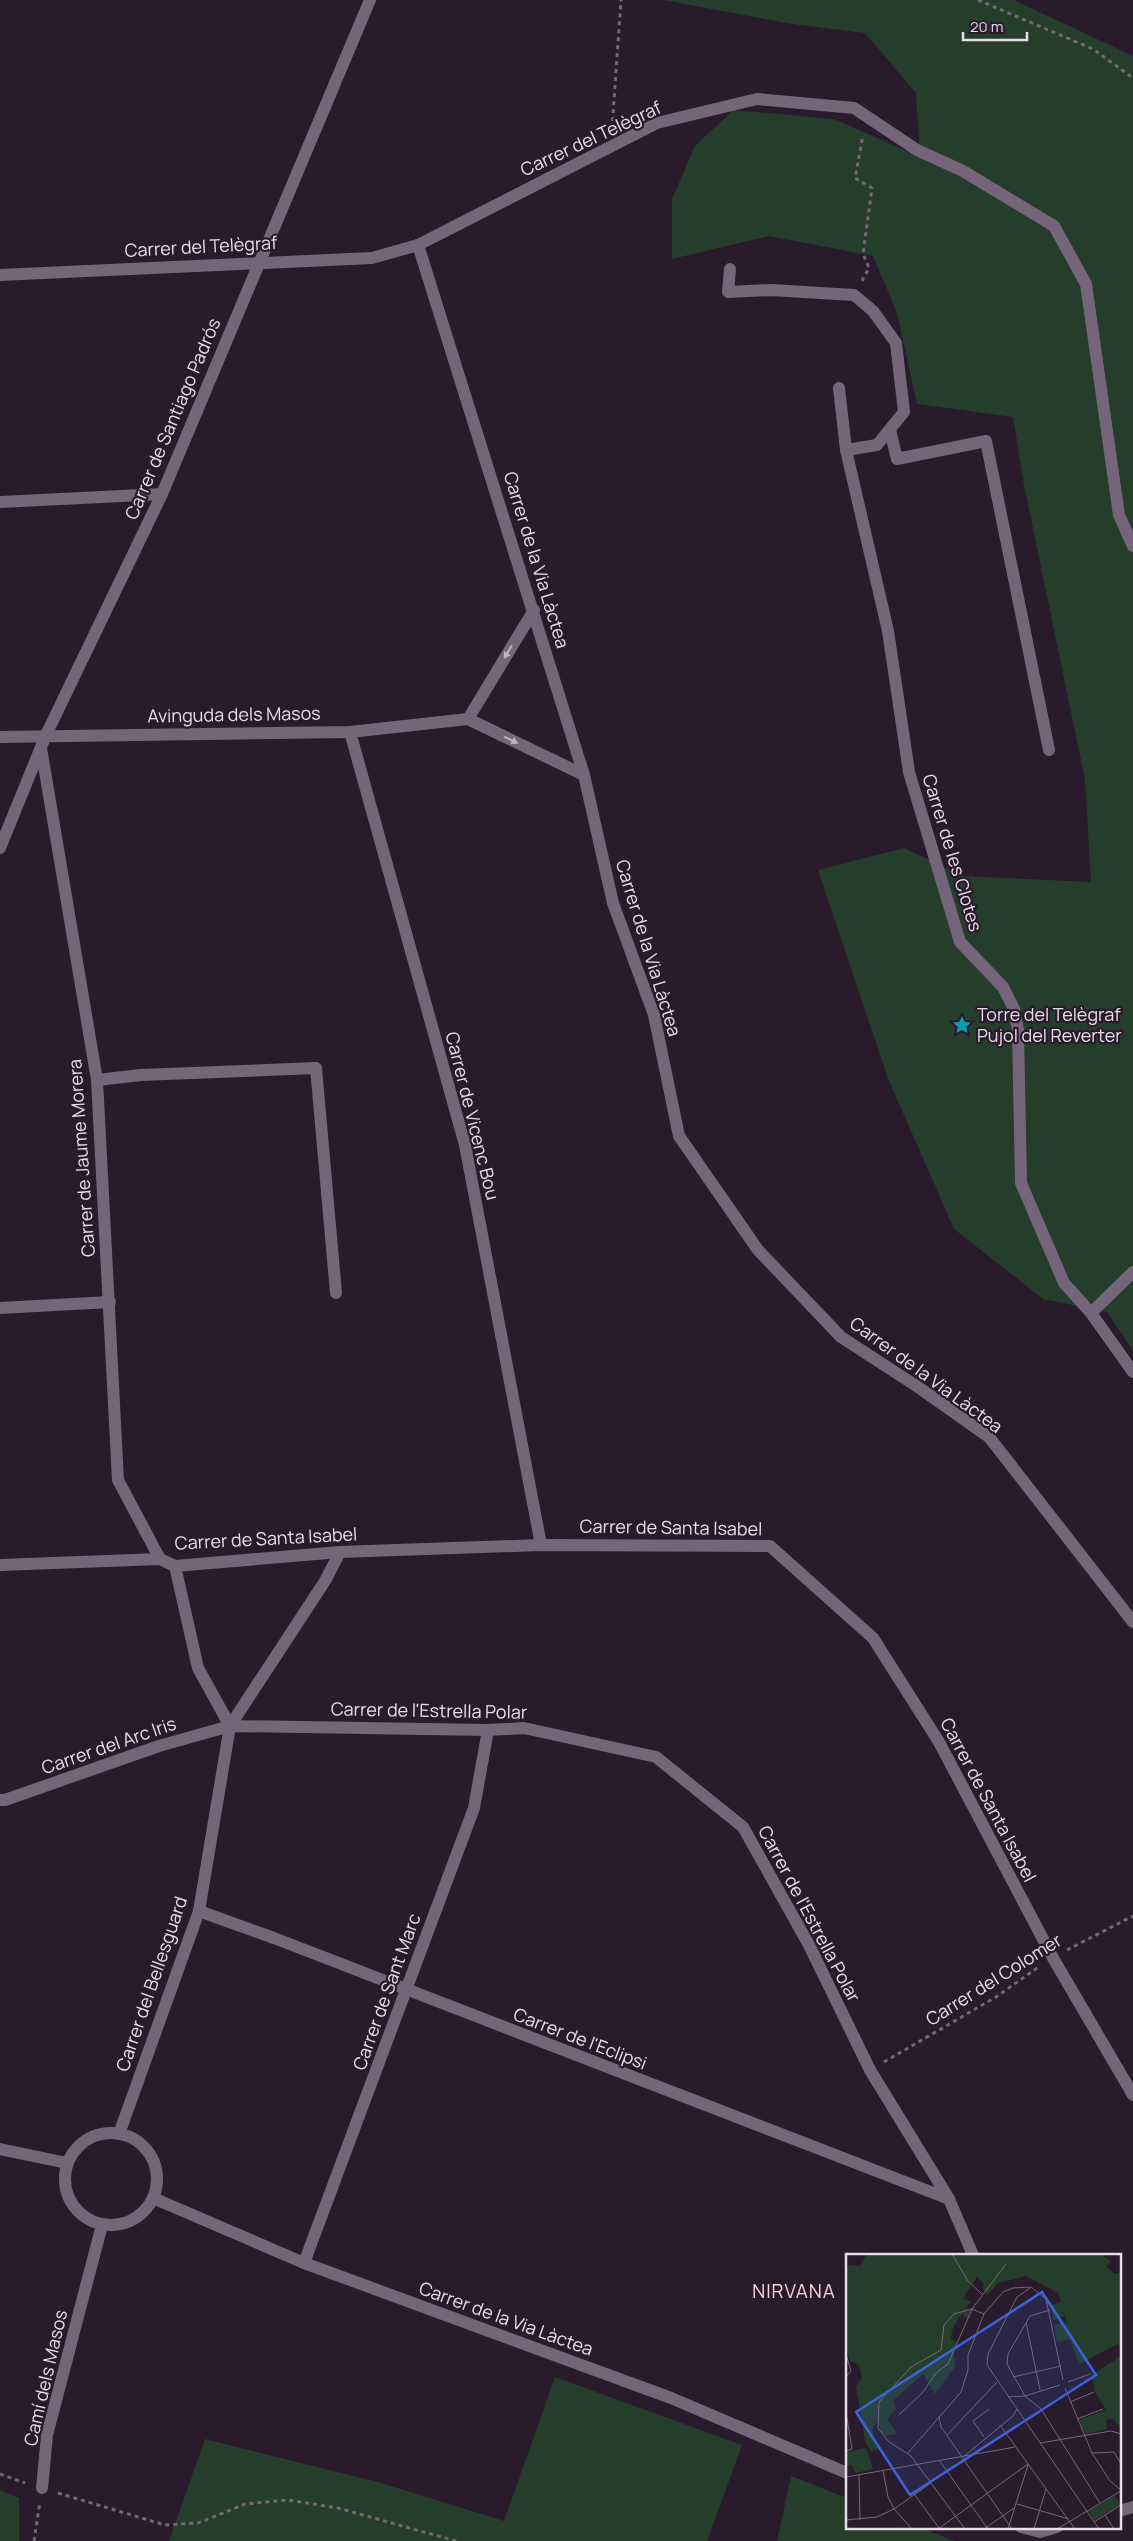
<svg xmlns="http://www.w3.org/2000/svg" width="1133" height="2541" viewBox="0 0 1133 2541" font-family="Manrope,sans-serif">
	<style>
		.green { fill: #253d2b }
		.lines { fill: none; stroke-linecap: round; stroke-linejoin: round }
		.path { stroke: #746777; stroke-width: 3; stroke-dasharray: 4 4; stroke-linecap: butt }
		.minor { stroke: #76657a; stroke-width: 12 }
		.oneway { fill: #c0b4c3 }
		.labels { text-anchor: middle; stroke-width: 4.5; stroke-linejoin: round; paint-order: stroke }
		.street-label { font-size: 18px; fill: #e8deea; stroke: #291a2c }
		.poi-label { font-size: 18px; fill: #e8deea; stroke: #291a2c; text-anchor: start }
		.neighbourhood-label { font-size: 19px; letter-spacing: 1px; fill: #f7d4cf; stroke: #291a2c }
		.inset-road { fill: none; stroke: #756878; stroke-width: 1 }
		.view { fill: #3b64db; fill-opacity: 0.15; stroke: #3b64db; stroke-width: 2.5 }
		.inset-edge { fill: none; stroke: #e8deea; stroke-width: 2.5 }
	</style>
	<rect width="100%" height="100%" fill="#291a2c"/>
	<!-- green -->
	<g class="green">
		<path d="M663,0h351l119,56v1295l-26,-39 -64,-13 -89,-70 -65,-148 -71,-211 86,-22 59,28 128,6 -6,-102 -61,-295 -11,-68 -96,-13 -20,-91 -24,-57 -104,-20 -97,23v-60l23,-53 38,-36 101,9 86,38 -4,-64 -51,-60 -73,-9z"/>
		<path d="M555,2377l187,68 -35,96h-538l36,-102 173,43 126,39z"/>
		<path d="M791,2476l56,22v29h73l34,14h-177z"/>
		<path d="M0,2490l19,8v43h-19z"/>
	</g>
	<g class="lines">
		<!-- path -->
		<g class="path">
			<path d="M978,0l115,49 40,29"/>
			<path d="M612,129l9,-129"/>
			<path d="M862,281l7,-13 -6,-14 9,-66 -17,-10 8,-43"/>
			<path d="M1067,1950l66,-34"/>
			<path d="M884,2062l112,-65 44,-31"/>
			<path d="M0,2474l25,9"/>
			<path d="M58,2493l107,32 33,-2 47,-19 43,-4 50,8 118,33"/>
			<path d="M34,2541l6,-39"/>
		</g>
		<!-- minor -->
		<g class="minor">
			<path d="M418,245l166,530 29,128 41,112 25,121 79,114 83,87 77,50 71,50 144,185"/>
			<path d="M730,269l-2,23 43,-2 83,5 19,16 23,32 8,69 -27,33 -31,5"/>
			<path d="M0,275l372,-17 46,-13 239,-122 100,-24 97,9 63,42 46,21 91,55 32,58 33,231 14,31"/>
			<path d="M839,388l7,62 42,181 21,141 51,170 43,45 11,22 4,21 3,153 43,100 27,30 42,59"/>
			<path d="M890,430l7,29 89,-18 63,309"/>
			<path d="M0,502l162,-8"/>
			<path d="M468,719l66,-109"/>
			<path d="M350,732l115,413 76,400"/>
			<path d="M0,737l350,-5 118,-13 116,56"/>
			<path d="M41,748l56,332 21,400 42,79"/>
			<path d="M0,848l46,-113 116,-241 208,-494"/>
			<path d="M97,1080l44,-5 175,-7 20,225"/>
			<path d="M0,1308l110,-6"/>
			<path d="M1091,1313l42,-41"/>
			<path d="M0,1565l160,-6 15,7 165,-14 201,-7 229,1 103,92 66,104 114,216 80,137"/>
			<path d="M175,1566l23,102 32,58"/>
			<path d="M0,1800h5l154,-54 71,-20 258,4 36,-2 132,29 87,70 66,118 61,125 79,129 24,56"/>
			<path d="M199,1911l75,27 675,261"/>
			<circle cx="111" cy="2179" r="46"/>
			<path d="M119,2134l80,-223 31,-185 95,-145 15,-29"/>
			<path d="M0,2149l67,14"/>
			<path d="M153,2198l151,65 367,135 176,75"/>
			<path d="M304,2263l170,-455 14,-78"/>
			<path d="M42,2488l5,-53 55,-210"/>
			<path d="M1119,2511l14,-4"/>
			<path d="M1021,2527l19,5 17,-5"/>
		</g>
	</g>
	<!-- one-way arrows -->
	<defs><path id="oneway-solid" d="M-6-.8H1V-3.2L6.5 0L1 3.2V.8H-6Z" transform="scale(1.25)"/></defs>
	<g class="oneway">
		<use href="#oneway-solid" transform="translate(508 652) rotate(121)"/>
		<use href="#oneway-solid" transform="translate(511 740) rotate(26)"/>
	</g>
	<!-- icons -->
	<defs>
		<g id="sight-bare" transform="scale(1.5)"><path d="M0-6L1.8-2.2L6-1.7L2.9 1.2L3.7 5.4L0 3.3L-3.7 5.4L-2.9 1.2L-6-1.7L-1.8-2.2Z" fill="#0f9aa8" stroke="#291a2c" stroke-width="2.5" paint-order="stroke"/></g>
	</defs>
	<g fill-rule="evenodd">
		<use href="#sight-bare" x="962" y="1025"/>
	</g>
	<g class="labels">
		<!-- street labels -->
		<g class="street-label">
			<text transform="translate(591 139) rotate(-25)" y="6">Carrer del Telègraf</text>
			<text transform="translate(201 247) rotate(-3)" y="6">Carrer del Telègraf</text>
			<text transform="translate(173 419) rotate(-67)" y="6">Carrer de Santiago Padrós</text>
			<text transform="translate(536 560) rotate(73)" y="6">Carrer de la Via Làctea</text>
			<text transform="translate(234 715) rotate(-1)" y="6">Avinguda dels Masos</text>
			<text transform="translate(952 853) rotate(73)" y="6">Carrer de les Clotes</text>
			<text transform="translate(648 948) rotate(73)" y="6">Carrer de la Via Làctea</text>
			<text transform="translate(472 1116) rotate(76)" y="6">Carrer de Vicenc Bou</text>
			<text transform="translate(82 1158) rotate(-94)" y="6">Carrer de Jaume Morera</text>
			<text transform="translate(926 1375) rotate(36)" y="6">Carrer de la Via Làctea</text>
			<text transform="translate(671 1528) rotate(1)" y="6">Carrer de Santa Isabel</text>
			<text transform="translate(266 1539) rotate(-3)" y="6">Carrer de Santa Isabel</text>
			<text transform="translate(429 1711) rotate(1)" y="6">Carrer de l'Estrella Polar</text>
			<text transform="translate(109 1746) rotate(-19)" y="6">Carrer del Arc Iris</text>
			<text transform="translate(988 1800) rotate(62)" y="6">Carrer de Santa Isabel</text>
			<text transform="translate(809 1914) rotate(62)" y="6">Carrer de l'Estrella Polar</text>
			<text transform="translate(994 1980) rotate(-32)" y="6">Carrer del Colomer</text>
			<text transform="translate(152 1984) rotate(-71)" y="6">Carrer del Bellesguard</text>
			<text transform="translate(387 1992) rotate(-70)" y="6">Carrer de Sant Marc</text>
			<text transform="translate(580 2039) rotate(21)" y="6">Carrer de l'Eclipsi</text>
			<text transform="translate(506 2319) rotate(20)" y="6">Carrer de la Via Làctea</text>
			<text transform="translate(46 2378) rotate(-77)" y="6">Camí dels Masos</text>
		</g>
		<!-- poi labels -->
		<g class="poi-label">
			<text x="977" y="1021">Torre del Telègraf<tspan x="977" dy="21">Pujol del Reverter</tspan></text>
		</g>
		<!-- neighbourhood labels -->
		<g class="neighbourhood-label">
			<text x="794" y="2298">NIRVANA</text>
		</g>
	</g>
	<!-- overview -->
	<g transform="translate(846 2254)">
		<rect width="275" height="275" fill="#291a2c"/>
		<path d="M21,0h234l10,8 -5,4 4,4 5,4 6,-2v75l-3,-3 -39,20 -9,-25 -13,3 -3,-17 12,-3 -1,-6 -12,4 -2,-15 10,-3 -3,-9 -32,-17 -28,7 -11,12 -5,-8 2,-3 -7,-7 -14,21 8,4 -5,5 4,4 -3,8 -4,-4 -4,2 -7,14 -1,8 7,3 -4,10 1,15 -20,27 -12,-20 -30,27 3,8 -9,10 10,15 -14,2 -6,-15 -5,9 7,18 -8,4 -6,-11 -9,-55 6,-8 -1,-5 -2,-9 -9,-3 -4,-13v-79l3,-4 11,1zM275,102v72l-8,-9 -7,1 1,9 -22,5 -6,-14 27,-10 -11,-18 -3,-17zM20,194l7,21 -17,4 -4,-7 -6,-1v-13zM269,242l5,9 -26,15 -5,-9z" fill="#253d2b"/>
		<path class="inset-road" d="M106,0l16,27 14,13M184,34l-13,9 -29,57 -1,11 112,164M204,56l-20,6 -22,38 -1,10 18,32 16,13 59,94M180,68l14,68M95,96l-30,17 -32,35 -1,26 10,13 23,15 54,73M95,96l3,-25 10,-11 18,-5 12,5M0,100l5,17 -5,6M167,123l48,-11M222,128l22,-8M219,134l27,65 18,28 11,9M162,143l17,-1 35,-11M224,148l24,-10M0,158l6,37 -6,2M53,161l24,-23 13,-19 12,-9 24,-55 34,-45M93,162l2,11 71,102M231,165l26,-10M154,171l75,104M101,181l50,-53M138,183l-11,-16 16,-12M194,189l71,-12 10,3M62,199l53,-61 7,-22v-15l16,-41 19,-22 10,-4 18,-1 15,12 17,81M246,199l22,-1 7,12M117,203l50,-41 4,-7M93,206l49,69M37,216l5,27 6,12 18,20M13,220l1,46M0,223l169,-30M68,240l25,34M171,250l52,15M259,261l9,14M0,266l31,-3 17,-8 37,-26M248,268l27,-17M92,275l90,-65M138,275l30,-21M162,275l20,-64M188,275l12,-40M211,275l64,-38"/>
		<path class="view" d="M196,38l54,83 -186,120 -54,-83z"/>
		<rect width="275" height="275" class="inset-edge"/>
	</g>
	<!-- scale -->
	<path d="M963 32v8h64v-8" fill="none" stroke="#e8deea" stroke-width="2.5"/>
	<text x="970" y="32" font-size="15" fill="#e8deea" stroke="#291a2c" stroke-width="4" paint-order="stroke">20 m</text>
</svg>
